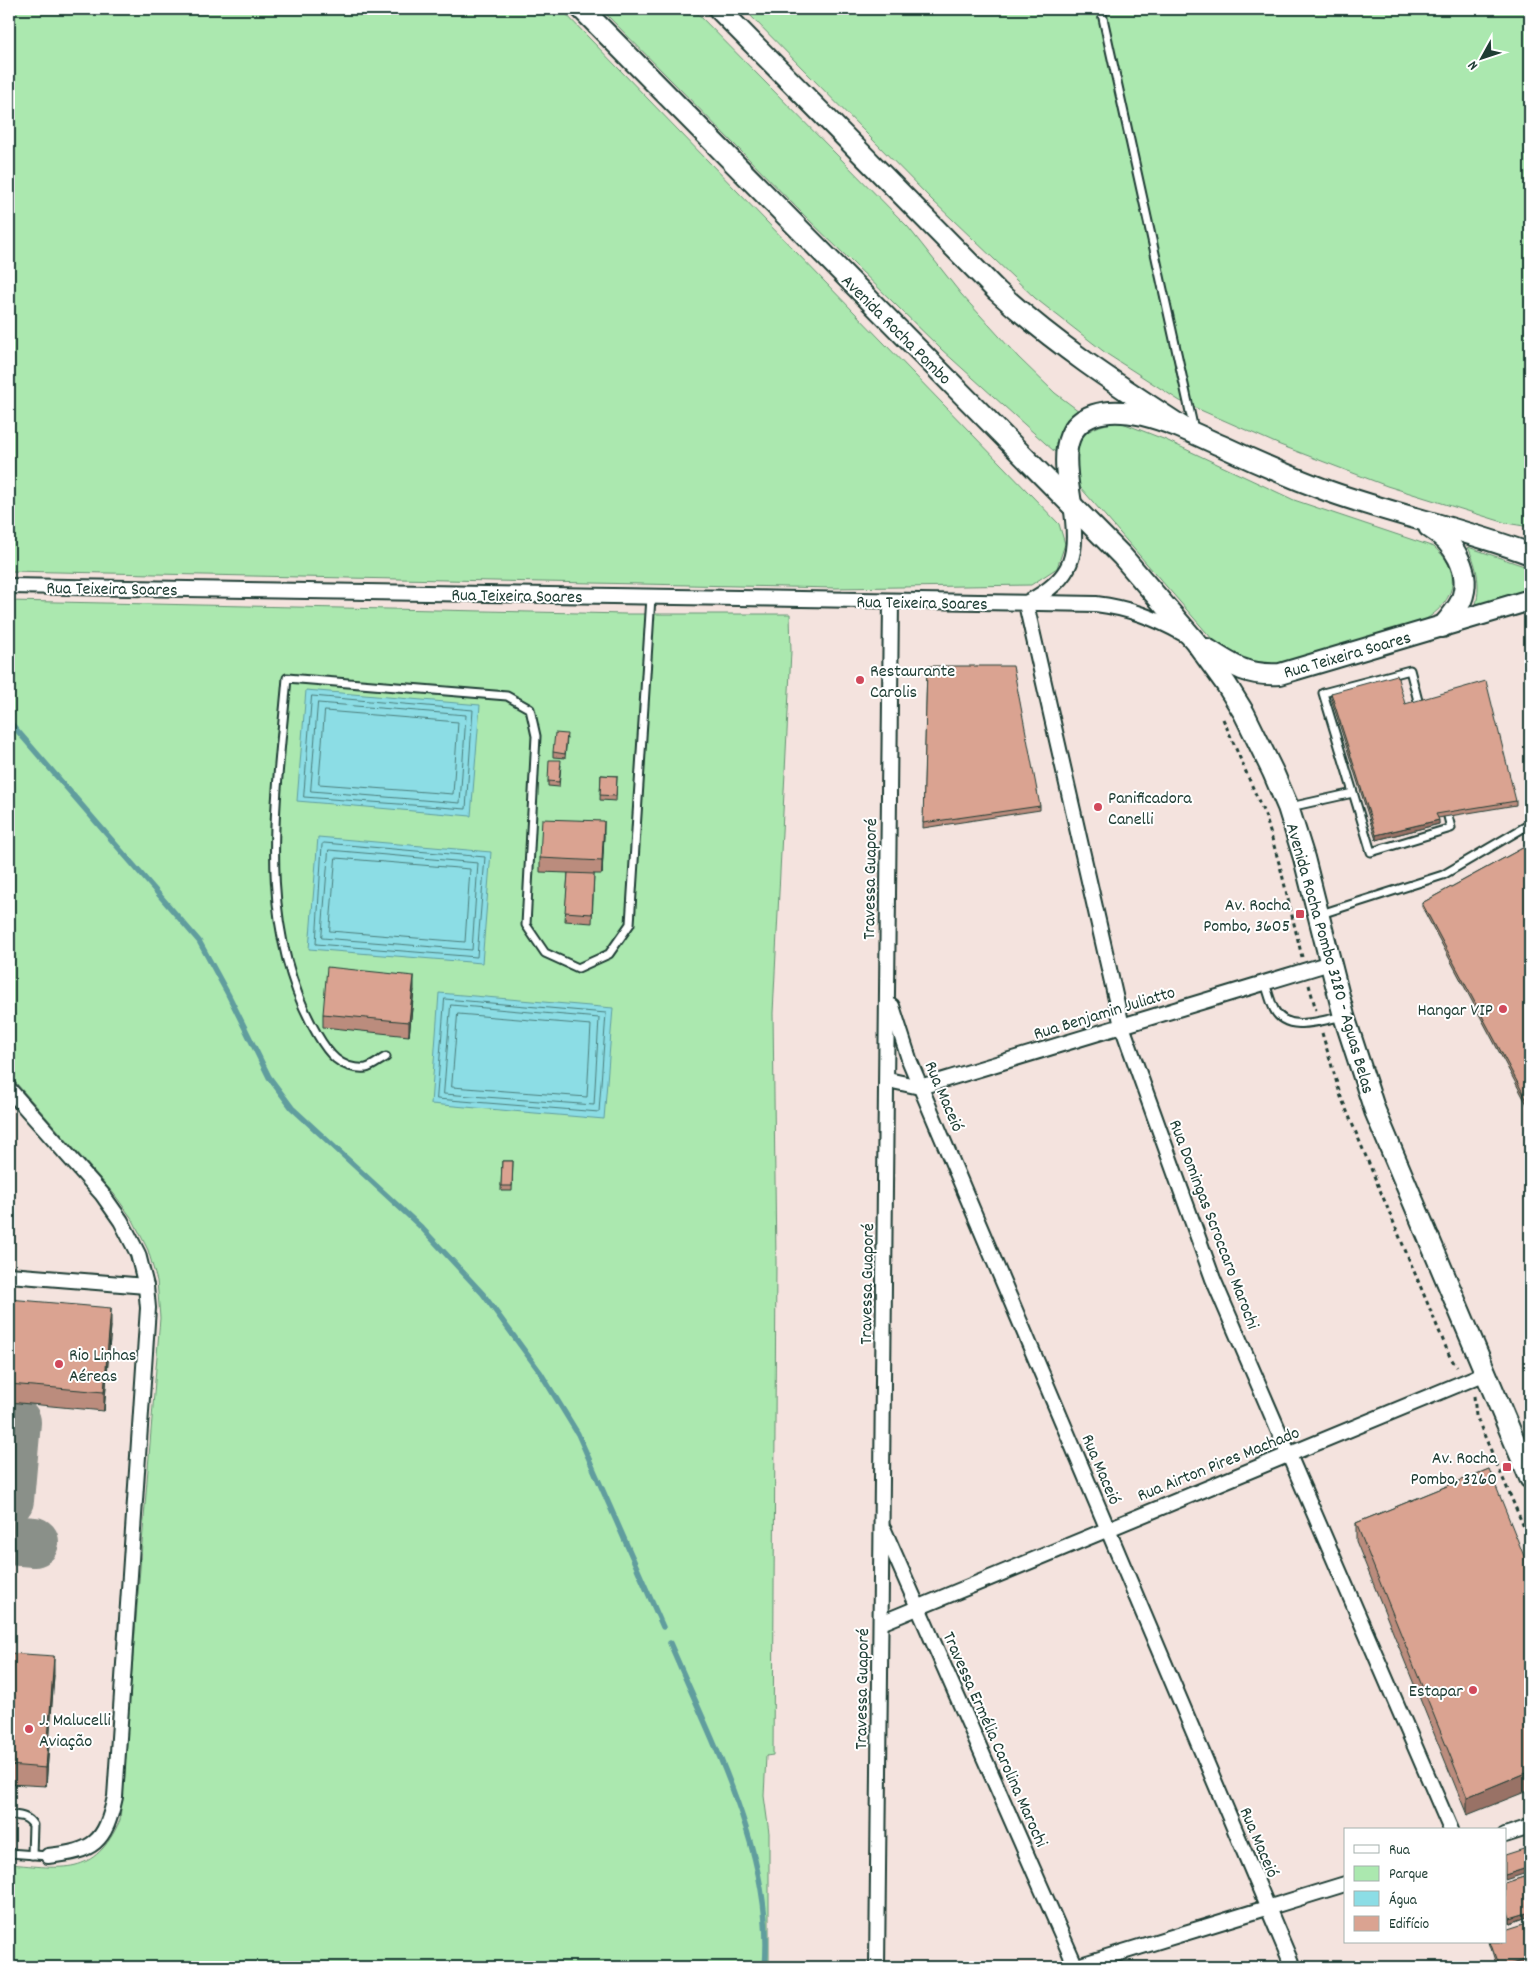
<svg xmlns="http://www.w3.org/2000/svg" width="1539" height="1976" viewBox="0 0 1539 1976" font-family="Dekko,sans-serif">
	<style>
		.green { fill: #abe8af; stroke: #659272 }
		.water { fill: #8cdde5; stroke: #609d9e }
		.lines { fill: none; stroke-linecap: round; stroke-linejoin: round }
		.shore { stroke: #4b7d7b; stroke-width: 1 }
		.stream { stroke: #609d9e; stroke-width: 5.5 }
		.taxiway { stroke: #8a9089; stroke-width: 50 }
		.lane-casing { stroke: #1f3d34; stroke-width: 11 }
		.street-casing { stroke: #1f3d34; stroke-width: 18 }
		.secondary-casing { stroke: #1f3d34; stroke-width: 24 }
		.path { stroke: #1f3d34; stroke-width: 3; stroke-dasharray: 4 4; stroke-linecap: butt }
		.lane { stroke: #fff; stroke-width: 7 }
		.street { stroke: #fff; stroke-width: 14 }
		.secondary { stroke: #fff; stroke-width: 20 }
		.wall { fill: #bb8c7d; stroke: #1f3d34 }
		.shaded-wall { fill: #997266; stroke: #1f3d34 }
		.building { fill: #daa391; stroke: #1f3d34 }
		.poi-dot { fill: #d1495b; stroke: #fff; stroke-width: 2 }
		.labels { text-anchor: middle; stroke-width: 4; stroke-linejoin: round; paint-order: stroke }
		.street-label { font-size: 18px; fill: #1f3d34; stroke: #fff }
		.poi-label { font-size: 18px; fill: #1f3d34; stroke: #fff; text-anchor: start }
	</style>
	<rect width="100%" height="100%" fill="#f4e3de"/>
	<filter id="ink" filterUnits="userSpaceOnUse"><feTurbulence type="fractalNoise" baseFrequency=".02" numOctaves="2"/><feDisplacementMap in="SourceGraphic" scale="10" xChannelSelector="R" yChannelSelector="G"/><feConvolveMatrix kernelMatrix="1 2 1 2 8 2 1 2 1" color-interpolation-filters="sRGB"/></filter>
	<g filter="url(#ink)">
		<!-- green -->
		<g class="green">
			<path d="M9,9h552l498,515 6,20 -8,24 -26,17 -196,3 -826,-17z"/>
			<path d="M601,9h92l215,218 53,67 57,63 37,36 28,21 -18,16 -10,22 -113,-102 -138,-135z"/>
			<path d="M744,9h786v518l-24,-4 -119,-37 -107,-41 -100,-44 -73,-47 -72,-56 -103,-98z"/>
			<path d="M1120,422l46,18 128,60 140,47c31,26 20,57 -13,75l-131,45 -55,-5 -22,-22 -133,-153c-14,-39 -2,-61 40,-65z"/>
			<path d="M1468,547l62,21v26l-55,15c6,-23 3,-40 -7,-62z"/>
			<path d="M9,601l617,13h164l1,37 -18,362 3,249 -3,493 -7,1 -2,40 5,37v134h-760v-103c54,4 85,14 111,-44l40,-502 -3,-37 -9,-31 -15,-30 -19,-26 -105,-119z"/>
		</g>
		<!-- water -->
		<g class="water">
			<path d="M306,690l174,15 -9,111 -174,-15z"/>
			<path d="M318,837l173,15 -9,111 -173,-14z"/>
			<path d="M439,993l174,15 -9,111 -173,-15z"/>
		</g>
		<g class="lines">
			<!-- shore -->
			<g class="shore">
				<path d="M312,696l161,14 -7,99 -162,-12z"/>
				<path d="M318,703l148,12 -6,88 -149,-12z"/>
				<path d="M325,711l133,11 -5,72 -134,-10z"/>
				<path d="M324,843l161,14 -8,100 -161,-13 6,-99z"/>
				<path d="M329,850l149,13 -6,87 -150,-12z"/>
				<path d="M336,858l134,11 -5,73 -135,-11z"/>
				<path d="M445,999l161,14 -7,99 -162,-13z"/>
				<path d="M451,1005l148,13 -5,87 -150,-11z"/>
				<path d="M458,1014l133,11 -4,72 -135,-10z"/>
			</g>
			<!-- stream -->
			<g class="stream">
				<path d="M9,721l190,220 29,53 41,83 23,31 129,119 62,67 57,78 38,62 85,193"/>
				<path d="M670,1643c42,99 105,215 95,324"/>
			</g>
			<!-- taxiway -->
			<g class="taxiway">
				<path d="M9,1500l7,-78"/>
				<path d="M9,1540l25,2"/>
			</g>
			<!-- lane casing -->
			<g class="lane-casing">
				<g id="lane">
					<path d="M1101,9l93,421"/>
					<path d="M1410,670l41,158 -80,24 -48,-159z"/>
					<path d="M1290,807l63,-14"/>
					<path d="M1321,914l122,-39 87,-51"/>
					<path d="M1265,983c3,8 5,18 9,26 12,25 49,11 70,7"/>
					<path d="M386,1057c-6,3 -14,10 -20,11 -26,2 -38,-15 -49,-34 -63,-108 -40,-238 -30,-356l220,18 23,13 6,27 -10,189 19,28 33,15 31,-14 21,-30 21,-327"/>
					<path d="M9,1815c10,1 18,0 24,10l-1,30"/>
					<path d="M9,1853l39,3"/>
				</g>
			</g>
			<!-- street casing -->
			<g class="street-casing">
				<g id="street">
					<path d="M9,586l1087,18c33,4 59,14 88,30"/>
					<path d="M1028,602c46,-24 51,-48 43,-97"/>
					<path d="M1026,604l96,422 91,253 238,551"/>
					<path d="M892,1006l18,56 383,905"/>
					<path d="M888,1080l32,7 410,-124"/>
					<path d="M9,1089l93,105 19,27 17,33 8,32 2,22 -33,489c-10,46 -21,54 -67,59"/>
					<path d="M9,1275l137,11"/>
					<path d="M884,1530l192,437"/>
					<path d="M881,1623l605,-250"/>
					<path d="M1505,1835l25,-8"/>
					<path d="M877,1967l14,-1366"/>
					<path d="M1074,1967l271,-83"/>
				</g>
			</g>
			<!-- secondary casing -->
			<g class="secondary-casing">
				<g id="secondary">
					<path d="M582,9l540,547 73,85 31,43 18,29 29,59 15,35 16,51 40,158 31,95 155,367"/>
					<path d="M719,9l278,282c58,53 119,93 185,136"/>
					<path d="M1071,504c-4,-30 -16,-76 23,-89 15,-5 35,-3 49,0 29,7 54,20 81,32 34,16 69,31 104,44 67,24 136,38 202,63"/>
					<path d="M1429,527c24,14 44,45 32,74 -4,9 -12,18 -19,26"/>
					<path d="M1207,649c26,17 40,27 73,25l250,-74"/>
				</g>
			</g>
			<!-- path -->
			<g class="path">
				<path d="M1223,719l43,99 15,52 21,87"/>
				<path d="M1309,985l7,25"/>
				<path d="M1322,1033l19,64 109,260 7,10"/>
				<path d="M1474,1396l2,20 54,125"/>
			</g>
			<!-- lane -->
			<use href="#lane" class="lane"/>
			<!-- street -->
			<use href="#street" class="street"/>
			<!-- secondary -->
			<use href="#secondary" class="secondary"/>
		</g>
		<!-- wall -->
		<g class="wall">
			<path d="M927,666l113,140v4l-117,18z"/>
			<path d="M1331,693l74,11 111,97v4l-78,13 1,6 -63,16 -45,-142z"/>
			<path d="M567,738l-2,20 -12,-1v-5z"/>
			<path d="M561,765l-2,22 -11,-1v-5z"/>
			<path d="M601,775l16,1 -1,25 -16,-1z"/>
			<path d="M604,835l-2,39h-8l-2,49 -27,-2 3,-48 -28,-1v-14z"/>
			<path d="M1530,844v266l-108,-203v-4z"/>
			<path d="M414,990l-5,46 -86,-9v-13z"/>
			<path d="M502,1161h11l-1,30h-11z"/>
			<path d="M9,1299l102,27 -7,85 -95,-9z"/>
			<path d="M1489,1469l-22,346 -111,-274v-18z"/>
			<path d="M9,1653l45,22 -8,111 -37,-2z"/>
			<path d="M1530,1875v41l-20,7 -5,-16v-24z"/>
			<path d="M1530,1922v40l-14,5h-19l-8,-25h16z"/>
		</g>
		<!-- shaded-wall -->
		<g class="shaded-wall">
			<path d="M1439,820v4l-63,16v-5z"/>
			<path d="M604,821v14l-2,39v-13z"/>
			<path d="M414,976v14l-5,46v-14z"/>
			<path d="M111,1308v18l-7,85v-19z"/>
			<path d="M54,1656v19l-8,111v-18z"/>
			<path d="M1530,1771v19l-63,25v-18z"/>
			<path d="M1530,1867v5l-25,8v-5z"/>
			<path d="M1530,1912v4l-20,7v-5z"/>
			<path d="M1530,1958v4l-14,5h-14z"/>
		</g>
		<!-- building -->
		<g class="building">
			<path d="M927,666h86l27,140 -117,17z"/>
			<path d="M1397,675l8,29 81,-23 30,120 -80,13 3,6 -63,15 -45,-142z"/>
			<path d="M555,733l12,1 -2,20 -12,-2z"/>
			<path d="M549,760h12l-2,22 -11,-1z"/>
			<path d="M601,775l16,1 -1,20 -16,-1z"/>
			<path d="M542,819l62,2 -2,40 -62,-3z"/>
			<path d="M1530,844v262l-108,-203z"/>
			<path d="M568,873l26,1 -2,40 -27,-2z"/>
			<path d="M327,967l87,9 -5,46 -86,-8z"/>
			<path d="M502,1161h11l-1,25h-11z"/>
			<path d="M9,1299l102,9 -7,84 -95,-8z"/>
			<path d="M1489,1469l41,102v200l-63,26 -111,-274z"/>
			<path d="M9,1653l45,3 -8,112 -37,-3z"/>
			<path d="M1530,1847v20l-25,8v-20z"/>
			<path d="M1530,1875v37l-20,6 -5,-16v-19z"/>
			<path d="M1530,1922v36l-28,9h-3l-9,-25h15v-12z"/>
		</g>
	</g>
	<!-- markers -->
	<g class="poi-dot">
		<circle cx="860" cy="680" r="5"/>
		<circle cx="1098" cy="807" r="5"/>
		<rect x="1295" y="909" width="10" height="10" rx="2.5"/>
		<circle cx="1503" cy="1009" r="5"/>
		<circle cx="59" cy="1364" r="5"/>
		<rect x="1502" y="1462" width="10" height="10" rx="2.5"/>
		<circle cx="1473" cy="1690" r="5"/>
		<circle cx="29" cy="1729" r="5"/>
	</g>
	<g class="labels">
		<!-- street labels -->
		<g class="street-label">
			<text transform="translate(897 329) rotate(45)" y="6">Avenida Rocha Pombo</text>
			<text transform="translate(112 588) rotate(1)" y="6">Rua Teixeira Soares</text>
			<text transform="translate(517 595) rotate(1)" y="6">Rua Teixeira Soares</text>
			<text transform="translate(922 602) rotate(1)" y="6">Rua Teixeira Soares</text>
			<text transform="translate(1347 654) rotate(-16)" y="6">Rua Teixeira Soares</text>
			<text transform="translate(869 879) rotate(-89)" y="6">Travessa Guaporé</text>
			<text transform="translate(1331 958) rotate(74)" y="6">Avenida Rocha Pombo 3280 - Aguas Belas</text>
			<text transform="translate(1104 1012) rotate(-17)" y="6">Rua Benjamin Juliatto</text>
			<text transform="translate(945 1096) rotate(67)" y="6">Rua Maceió</text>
			<text transform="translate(1215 1224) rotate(69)" y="6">Rua Domingas Scroccaro Marochi</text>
			<text transform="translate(866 1284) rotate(-89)" y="6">Travessa Guaporé</text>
			<text transform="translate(1218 1463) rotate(-22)" y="6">Rua Airton Pires Machado</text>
			<text transform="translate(1102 1469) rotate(67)" y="6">Rua Maceió</text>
			<text transform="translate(861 1689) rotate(-89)" y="6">Travessa Guaporé</text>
			<text transform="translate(996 1739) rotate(66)" y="6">Travessa Ermélia Carolina Marochi</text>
			<text transform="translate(1260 1842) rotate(67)" y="6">Rua Maceió</text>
		</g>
		<!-- poi labels -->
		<g class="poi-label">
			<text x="870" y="676">Restaurante<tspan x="870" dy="21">Carolis</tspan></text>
			<text x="1108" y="803">Panificadora<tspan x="1108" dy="21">Canelli</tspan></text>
			<text x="1290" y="910" text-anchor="end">Av. Rocha<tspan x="1290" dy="21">Pombo, 3605</tspan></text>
			<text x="1493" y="1015" text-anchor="end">Hangar VIP</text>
			<text x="69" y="1360">Rio Linhas<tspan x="69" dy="21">Aéreas</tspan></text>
			<text x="1497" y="1463" text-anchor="end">Av. Rocha<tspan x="1497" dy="21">Pombo, 3260</tspan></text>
			<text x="1463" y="1696" text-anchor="end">Estapar</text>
			<text x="39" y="1725">J. Malucelli<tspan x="39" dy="21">Aviação</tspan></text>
		</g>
	</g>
	<!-- margin -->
	<rect width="1539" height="1976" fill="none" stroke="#fff" stroke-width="30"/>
	<rect x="15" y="15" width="1509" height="1946" fill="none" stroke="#1f3d34" stroke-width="2" filter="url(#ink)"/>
	<!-- legend -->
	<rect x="1344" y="1828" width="162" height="115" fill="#ffffff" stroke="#a5b1ae"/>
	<rect x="1354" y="1845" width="25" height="8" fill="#ffffff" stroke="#a5b1ae"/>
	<text x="1389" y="1854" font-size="15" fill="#1f3d34">Rua</text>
	<rect x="1354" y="1866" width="25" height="15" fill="#abe8af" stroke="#a5b1ae"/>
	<text x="1389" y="1878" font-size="15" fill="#1f3d34">Parque</text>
	<rect x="1354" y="1891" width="25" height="15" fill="#8cdde5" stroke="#a5b1ae"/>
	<text x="1389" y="1904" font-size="15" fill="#1f3d34">Água</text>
	<rect x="1354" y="1916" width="25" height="15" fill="#daa391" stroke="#a5b1ae"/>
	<text x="1389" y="1928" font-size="15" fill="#1f3d34">Edifício</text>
	<!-- north arrow -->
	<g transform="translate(1482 58) rotate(230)" stroke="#ffffff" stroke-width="4" paint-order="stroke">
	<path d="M0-4L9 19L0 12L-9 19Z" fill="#1f3d34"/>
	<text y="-8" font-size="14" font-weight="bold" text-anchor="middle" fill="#1f3d34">N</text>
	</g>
</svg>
